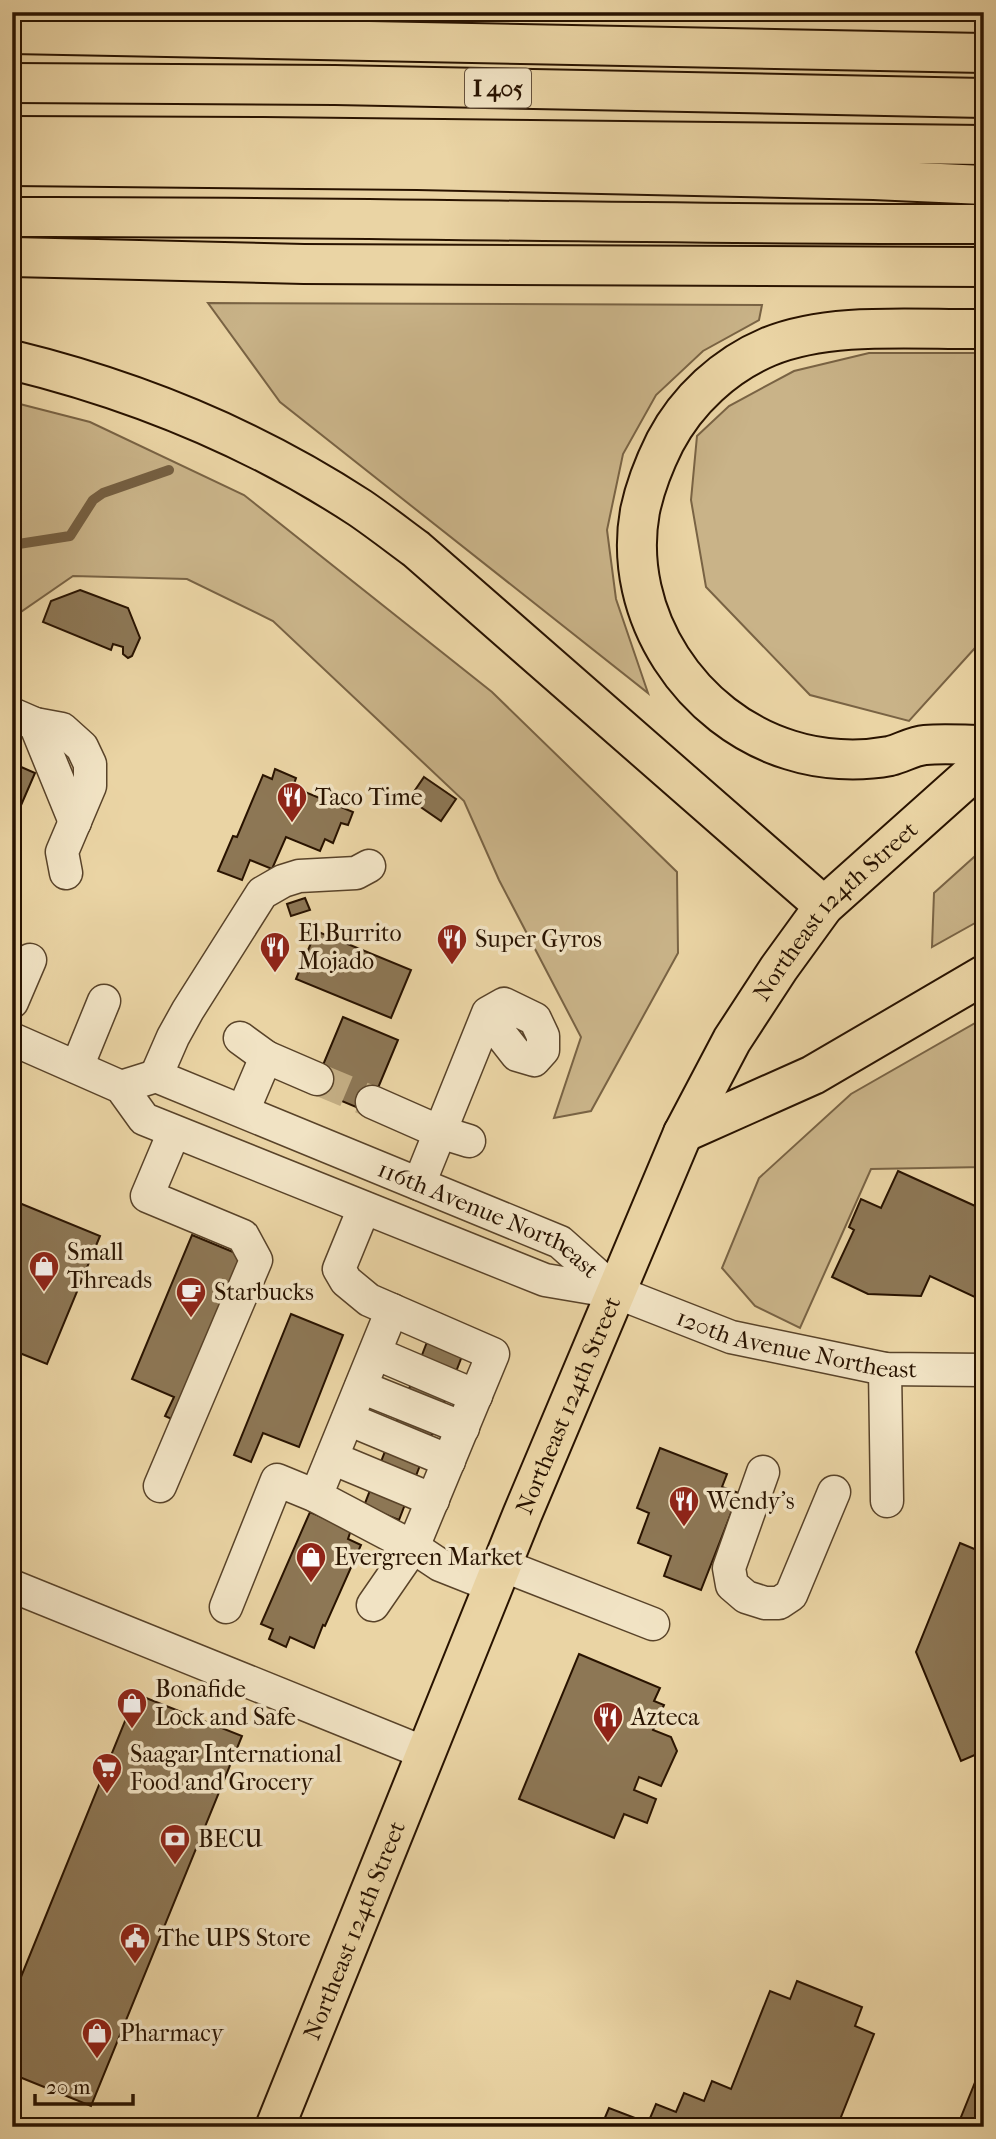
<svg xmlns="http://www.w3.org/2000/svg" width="996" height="2139" viewBox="0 0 996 2139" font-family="'IM FELL French Canon',serif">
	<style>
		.green { fill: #c9b388; stroke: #796344; stroke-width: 2 }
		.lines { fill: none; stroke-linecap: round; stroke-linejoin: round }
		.stream { stroke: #755f41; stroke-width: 10 }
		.building { fill: #8d7755; stroke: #291300; stroke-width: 2 }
		.minor-tunnel { stroke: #c3ad83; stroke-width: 32; stroke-dasharray: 32 16; stroke-linecap: butt }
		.minor-casing { stroke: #594329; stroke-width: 35 }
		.major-casing { stroke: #291300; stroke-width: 42 }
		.highway-casing { stroke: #291300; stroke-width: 42 }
		.minor { stroke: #f1e3c4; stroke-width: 32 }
		.major { stroke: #ead4a4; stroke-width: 38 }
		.highway { stroke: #ead4a4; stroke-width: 38 }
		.labels { text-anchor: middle; stroke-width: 7; stroke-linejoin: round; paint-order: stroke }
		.shield { fill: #f1e3c4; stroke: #65513b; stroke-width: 2 }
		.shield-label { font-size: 23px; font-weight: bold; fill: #291300 }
		.poi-label { font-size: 24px; fill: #291300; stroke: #f1e3c4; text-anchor: start }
		.street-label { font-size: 24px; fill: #291300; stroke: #f1e3c4 }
	</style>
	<rect width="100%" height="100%" fill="#ead4a4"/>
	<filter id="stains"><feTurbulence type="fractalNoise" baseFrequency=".00286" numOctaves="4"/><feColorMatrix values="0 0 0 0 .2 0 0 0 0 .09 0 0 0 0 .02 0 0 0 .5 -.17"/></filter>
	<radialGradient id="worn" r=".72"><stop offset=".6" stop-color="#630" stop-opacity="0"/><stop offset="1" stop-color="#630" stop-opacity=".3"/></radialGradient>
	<!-- green -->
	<g class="green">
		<path d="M208,303l554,2 -3,15 -56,31 -47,44 -33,59 -16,76 9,69 32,94 -368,-291z"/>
		<path d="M869,353h115v285l-75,83 -99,-26 -104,-108 -15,-87 6,-64 32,-30 65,-35z"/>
		<path d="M12,402l78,20 154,73 248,197 185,180 1,81 -87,158 -37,7 27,-81 -82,-157 -35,-79 -191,-180 -86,-42 -114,-3 -61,42z"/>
		<path d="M984,848v70l-52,29 2,-54z"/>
		<path d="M984,1018v149l-113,2 -71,159 -45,-22 -33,-38 37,-90 92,-84z"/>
	</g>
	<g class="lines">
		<!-- stream -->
		<path class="stream" d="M12,545l58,-9 23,-36 10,-7 66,-23"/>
	</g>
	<!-- building -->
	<g class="building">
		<path d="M80,590l48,18 12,30 -8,18 -4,2 -5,-4v-7l-10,-3 -2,6 -68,-28 8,-21z"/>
		<path d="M12,763l23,10 -23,53z"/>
		<path d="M275,769l21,9 -3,9 60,25 -5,13 -7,-2 -8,20 -8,-4 -5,12 -34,-14 -14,32 -22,-9 -8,20 -24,-9 15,-35 4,1 26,-62 9,4z"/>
		<path d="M424,777l32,22 -15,22 -32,-22z"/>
		<path d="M305,898l5,12 -19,6 -4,-12z"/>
		<path d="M316,931l95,39 -20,48 -95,-39z"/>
		<path d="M343,1017l55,23 -30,72 -55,-23z"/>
		<path d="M898,1171l86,39v79l-5,10 -49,-23 -9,20 -53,-2 -36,-17 22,-47 -5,-3 12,-28 20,9z"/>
		<path d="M12,1200l88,36 -53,128 -35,-14z"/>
		<path d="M192,1235l58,24 -72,163 -13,-6 9,-19 -42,-18z"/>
		<path d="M291,1314l52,21 -44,112 -36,-14 -12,29 -17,-7z"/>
		<path d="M427,1342l35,14 -63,164 -35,-14z"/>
		<path d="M660,1448l67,26 -5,13 17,6 -38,97 -37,-14 7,-20 -33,-13 11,-30 -12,-5z"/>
		<path d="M310,1512l41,18 -3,9 13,6 -36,81 -2,-1 -9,23 -24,-11 -4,10 -17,-8 4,-10 -12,-5z"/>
		<path d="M960,1543l24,10v198l-23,10 -45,-109z"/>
		<path d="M579,1654l81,34 -6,13 10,4 -11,25 18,7 6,14 -16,35 -22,-9 -5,13 22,9 -9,24 -23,-9 -10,24 -95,-39z"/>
		<path d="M136,1694l106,42 -151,370 -79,-32v-75z"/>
		<path d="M797,1981l65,26 -7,19 19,8 -37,93h-236l8,-19 39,15 8,-19 20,8 8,-19 20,8 8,-20 19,8 39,-98 20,8z"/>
		<path d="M984,2060v67h-27z"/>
	</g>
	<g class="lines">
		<!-- minor-tunnel -->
		<path class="minor-tunnel" d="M317,1079l55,23"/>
		<!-- minor casing -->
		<g class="minor-casing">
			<g id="minor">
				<path d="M12,714l23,10 27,5 20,18 8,17v22l-28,66 4,21"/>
				<path d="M35,724l40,98"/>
				<path d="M12,1002l18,-42"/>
				<path d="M240,1038l26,19"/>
				<path id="s1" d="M12,1039l109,48 23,32 401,161 71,12 115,45 154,32 99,1"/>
				<path d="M77,1067l27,-66"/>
				<path d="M156,1076l17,-39 15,-27 74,-117 21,-12 16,-5 57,-3 13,-7"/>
				<path id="s2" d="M121,1087l35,-11 404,166 56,50"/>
				<path d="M372,1102l68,30 29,9"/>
				<path d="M243,1111l23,-54 51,22"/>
				<path d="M419,1184l69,-171 16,-9 31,15 8,17v14l-9,10 -17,-5 -18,-23 -16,-5"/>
				<path d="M364,1208l-25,61 7,12 23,19 124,54 -80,193 -40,58"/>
				<path d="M392,1310l-76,186 97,51 27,18 53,21"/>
				<path d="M375,1353l101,43"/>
				<path d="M885,1369l2,132"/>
				<path d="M361,1387l102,41"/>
				<path d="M348,1419l101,42"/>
				<path d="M332,1458l101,42"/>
				<path d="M763,1472l-34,96 3,17 14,12 19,6h14l12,-8 43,-103"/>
				<path d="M160,1486l96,-226 -13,-24 -96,-40 27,-64"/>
				<path d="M502,1565l151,59"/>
				<path d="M12,1586l413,167"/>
				<path d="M226,1607l51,-127 39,16"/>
			</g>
		</g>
		<!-- major casing -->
		<g class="major-casing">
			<g id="major">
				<path id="s3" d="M275,2127l247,-612 161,-382 49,-93 47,-72 45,-62 160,-143"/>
			</g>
		</g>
		<!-- highway casing -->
		<g class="highway-casing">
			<g id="highway">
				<path d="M12,34l972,19"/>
				<path d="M12,83l323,2 649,13"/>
				<path d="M12,136l251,1 721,8"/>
				<path d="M12,166l405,4 457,10 110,5"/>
				<path d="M12,217c324,-1 648,8 972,7"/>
				<path d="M12,257l292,7 680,3"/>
				<path d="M984,329c-66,1 -154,-8 -216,18 -43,18 -81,53 -103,95 -11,22 -20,45 -25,69 -19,104 52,209 150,239 31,10 68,12 100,6 12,-3 23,-10 35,-11 19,-2 40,0 59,0"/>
				<path d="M12,360c123,30 241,78 348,148 19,13 37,27 56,41l408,357"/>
				<path d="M683,1133l130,-58 171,-100"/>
			</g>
		</g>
		<!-- minor -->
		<use href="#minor" class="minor"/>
		<!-- major -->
		<use href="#major" class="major"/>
		<!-- highway -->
		<use href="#highway" class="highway"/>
	</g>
	<!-- icons -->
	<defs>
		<g id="restaurant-pin" transform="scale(1.575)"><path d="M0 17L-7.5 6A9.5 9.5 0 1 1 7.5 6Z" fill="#8f2418" stroke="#f1e3c4"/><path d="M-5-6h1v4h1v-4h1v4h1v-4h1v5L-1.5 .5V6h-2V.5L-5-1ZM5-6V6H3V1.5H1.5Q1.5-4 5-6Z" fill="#fff"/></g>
		<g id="shop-pin" transform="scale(1.575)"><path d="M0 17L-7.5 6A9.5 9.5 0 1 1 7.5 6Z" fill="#8f2418" stroke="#f1e3c4"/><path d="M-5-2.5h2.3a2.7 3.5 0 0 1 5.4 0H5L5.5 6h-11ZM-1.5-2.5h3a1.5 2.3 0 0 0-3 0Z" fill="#fff"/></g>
		<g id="cafe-pin" transform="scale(1.575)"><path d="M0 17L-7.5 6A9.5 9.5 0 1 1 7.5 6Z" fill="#8f2418" stroke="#f1e3c4"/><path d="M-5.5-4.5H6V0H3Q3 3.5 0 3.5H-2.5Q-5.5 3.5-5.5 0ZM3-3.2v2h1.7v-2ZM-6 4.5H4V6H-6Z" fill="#fff"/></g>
		<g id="supermarket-pin" transform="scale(1.575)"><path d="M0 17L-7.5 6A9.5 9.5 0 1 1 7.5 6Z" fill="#8f2418" stroke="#f1e3c4"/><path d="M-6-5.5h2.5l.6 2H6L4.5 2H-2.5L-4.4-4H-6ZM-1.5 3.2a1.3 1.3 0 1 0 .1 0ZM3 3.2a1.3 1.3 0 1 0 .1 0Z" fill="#fff"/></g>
		<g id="bank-pin" transform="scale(1.575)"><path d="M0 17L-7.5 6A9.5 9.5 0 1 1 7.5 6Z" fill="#8f2418" stroke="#f1e3c4"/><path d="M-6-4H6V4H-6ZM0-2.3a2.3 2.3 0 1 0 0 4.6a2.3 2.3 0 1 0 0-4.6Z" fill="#fff"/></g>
		<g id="civic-pin" transform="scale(1.575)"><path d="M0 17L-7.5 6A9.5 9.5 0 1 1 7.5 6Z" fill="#8f2418" stroke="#f1e3c4"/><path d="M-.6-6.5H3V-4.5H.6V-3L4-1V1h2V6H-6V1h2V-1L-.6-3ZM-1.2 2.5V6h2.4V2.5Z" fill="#fff"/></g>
	</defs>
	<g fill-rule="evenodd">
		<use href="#restaurant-pin" x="292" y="797"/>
		<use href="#restaurant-pin" x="452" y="939"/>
		<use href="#restaurant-pin" x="275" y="947"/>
		<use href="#shop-pin" x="44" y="1266"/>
		<use href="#cafe-pin" x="191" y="1292"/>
		<use href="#restaurant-pin" x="684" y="1501"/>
		<use href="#shop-pin" x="311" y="1557"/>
		<use href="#shop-pin" x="132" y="1703"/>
		<use href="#restaurant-pin" x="608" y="1717"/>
		<use href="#supermarket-pin" x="107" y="1768"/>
		<use href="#bank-pin" x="175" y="1839"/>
		<use href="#civic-pin" x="135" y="1938"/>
		<use href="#shop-pin" x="97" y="2033"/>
	</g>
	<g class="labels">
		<!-- shield labels -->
		<rect class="shield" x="465" y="68.5" width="66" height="39" rx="5"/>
		<g class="shield-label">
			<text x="498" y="96">I 405</text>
		</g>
		<!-- poi labels -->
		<g class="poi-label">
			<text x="315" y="805">Taco Time</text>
			<text x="298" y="941">El Burrito<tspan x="298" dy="28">Mojado</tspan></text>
			<text x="475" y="947">Super Gyros</text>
			<text x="67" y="1260">Small<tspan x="67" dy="28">Threads</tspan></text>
			<text x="214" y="1300">Starbucks</text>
			<text x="707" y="1509">Wendy's</text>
			<text x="334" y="1565">Evergreen Market</text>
			<text x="155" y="1697">Bonafide<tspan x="155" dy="28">Lock and Safe</tspan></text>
			<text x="631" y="1725">Azteca</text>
			<text x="130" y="1762">Saagar International<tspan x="130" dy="28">Food and Grocery</tspan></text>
			<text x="198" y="1847">BECU</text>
			<text x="158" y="1946">The UPS Store</text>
			<text x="120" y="2041">Pharmacy</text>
		</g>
		<!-- street labels -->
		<g class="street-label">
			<text dy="8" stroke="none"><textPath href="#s3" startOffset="1346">Northeast 124th Street</textPath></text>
			<text dy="8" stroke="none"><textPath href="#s2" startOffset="399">116th Avenue Northeast</textPath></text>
			<text dy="8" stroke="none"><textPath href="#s1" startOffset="852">120th Avenue Northeast</textPath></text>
			<text dy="8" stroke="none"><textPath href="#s3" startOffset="779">Northeast 124th Street</textPath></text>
			<text dy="8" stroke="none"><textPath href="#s3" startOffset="212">Northeast 124th Street</textPath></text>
		</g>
	</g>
	<!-- margin -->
	<rect width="996" height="2139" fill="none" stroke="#ead4a4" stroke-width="42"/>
	<rect x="14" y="14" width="968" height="2111" fill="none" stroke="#291300" stroke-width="3.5"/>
	<rect x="21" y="21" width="954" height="2097" fill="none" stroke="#291300" stroke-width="2"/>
	<!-- scale -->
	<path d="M35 2094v10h98v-10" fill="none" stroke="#291300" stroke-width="3.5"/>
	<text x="46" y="2094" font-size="21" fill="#291300" stroke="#f1e3c4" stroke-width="5" paint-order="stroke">20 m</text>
	<rect width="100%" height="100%" filter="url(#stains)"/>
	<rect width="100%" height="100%" fill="url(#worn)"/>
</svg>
